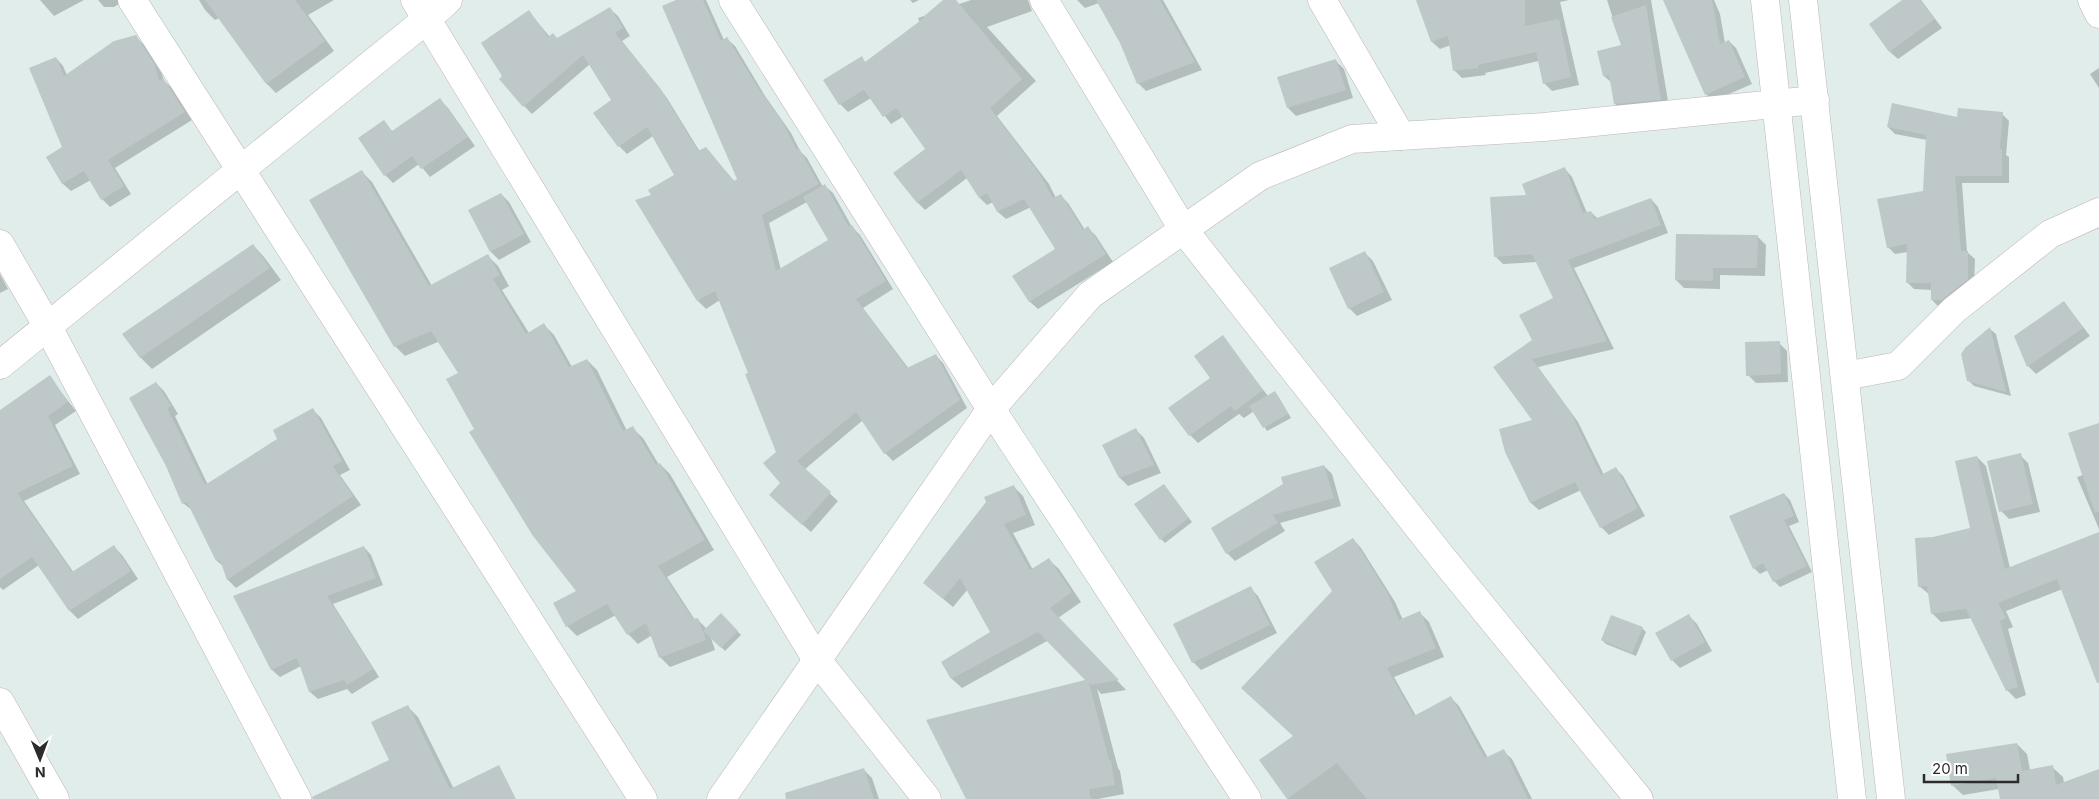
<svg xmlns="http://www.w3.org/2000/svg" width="2099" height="799" viewBox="0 0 2099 799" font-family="Inter,sans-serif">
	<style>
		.shadow { fill: #0003; fill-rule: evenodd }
		.building { fill: #bfc8c8 }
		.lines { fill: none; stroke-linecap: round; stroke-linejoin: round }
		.minor-casing { stroke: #beb5b3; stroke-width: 29 }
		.secondary-casing { stroke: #beb5b3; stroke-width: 29 }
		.minor { stroke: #fff; stroke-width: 28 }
		.secondary { stroke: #fff; stroke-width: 28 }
	</style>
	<rect width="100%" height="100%" fill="#e0edeb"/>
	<!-- shadow -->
	<g class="shadow">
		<path d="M40,0h44l-30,16z"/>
		<path d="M98,0h28l-12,7h-10z"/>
		<path d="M199,0h135l-26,15 26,36 -58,42 -10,-10 -47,-65 -4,2 -10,-10z"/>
		<path d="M679,0h27l18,40 3,-1 8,7 30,50 26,37 9,18 7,7 16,29 2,-1 8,7 19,34 8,8 33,54 -30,19 46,61 26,-14 8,8 24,45 -74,53 -8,-8 -22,-33 -59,50 34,31 -27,31 -33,-29 4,-20 -5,-31 -27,-78 -30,-74 -14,9 -8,-8 -61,-100 16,-5 23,-20 -23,-40 -26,18 -8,-8 -24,-33 18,-13 -23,-36 -58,50 -8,-8 -20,-30 25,-64 21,25 8,2 52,-30 8,7 12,20 -8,5 45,57 33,54 6,-3 29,33 4,-2zM807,202l22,39 -48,29 -12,-47z"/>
		<path d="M910,0h9l-6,3z"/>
		<path d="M971,0h57l4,11 -45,16 49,54 -39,35 52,68 7,14 4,-3 8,8 17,27 3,-2 8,8 17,26 -75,47 -8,-7 -16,-26 43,-27 -26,-42 -25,12 -8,-7 -5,-10 -6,3 -7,-7 -13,-20 -42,32 -8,-8 10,-53 -23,-33 -13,8 -20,-26 -23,14 -8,-8 21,-46 5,5 54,-40 -2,-5z"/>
		<path d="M1077,0h86l39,70 -56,21 -8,-8 -16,-40 -23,-40 -14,5z"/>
		<path d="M1417,0h152l-9,2 19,83 -27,6 -8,-8 -5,-22 -54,12 1,2 -24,3 -8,-8 -3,-25 -11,4 -8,-7z"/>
		<path d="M1607,0h44l18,107 -46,5 -8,-8 -3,-21 -8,-7 18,-30z"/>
		<path d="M1665,0h49l6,14 5,29 4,-2 7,7 16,36 -39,17 -7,-7z"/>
		<path d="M1904,0h17l21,28 -44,31 -8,-7z"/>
		<path d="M136,37l8,8 18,29 2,7 7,6 21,33 -77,48 16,26 -21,13 -8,-8 -11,-19 -20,11 -8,-7 -16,-27 17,-9 -8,-90 7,8 4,9z"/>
		<path d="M1336,61l8,8 9,29 -57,18 -8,-8z"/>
		<path d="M2099,68v20l-9,-14z"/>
		<path d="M440,100l8,8 27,38 -45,31 -11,-13 -26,19 -8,-8 -1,-53 9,10z"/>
		<path d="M2002,114l7,7 -3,34 3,2v26h-47l5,69 8,7 -1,27 -35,21 -7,-7v-10l-18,-1 -7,-7 1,-30 -13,2 -7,-7 37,-55 2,-52 -32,-6 -7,-7z"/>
		<path d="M1565,169l7,8 15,36 4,-1 7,7 53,-20 7,8 10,26 -94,35 40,81 -76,18 40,55 26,53 12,-6 7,7 22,40 -36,19 -8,-8 -20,-37 -42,20 -8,-7 -26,-53 29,-29 -39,-54 39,-27 21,-42 -18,-36 -34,2 -8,-8 32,-60z"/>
		<path d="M362,172l10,10 60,104 56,-30 10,10 11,20 -7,4 27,43 15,-8 10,10 18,32 15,-7 10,10 30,61 5,-3 11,10 16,27 1,-1 10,10 44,76 -47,27 28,43 2,-1 10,10 14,-14 20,20 -16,16 -15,-16 5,15 -45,17 -10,-10 -8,-22 -14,9 -10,-10 -12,-19 -39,21 -10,-10 11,-35 -102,-162 -17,-56 -19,-32 -35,15 -10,-10z"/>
		<path d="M501,194l8,8 22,40 -32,18 -8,-8 -21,-41z"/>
		<path d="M1758,237l8,8 -1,31 -45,-1v14l-36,-1 -8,-8z"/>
		<path d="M253,245l11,12 17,23 -129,89 -12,-12z"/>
		<path d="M1365,253l8,8 19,39 -35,16 -8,-8z"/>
		<path d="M0,274l8,15 -8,4z"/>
		<path d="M2064,302l26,34 -54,38 -8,-8 -13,-30z"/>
		<path d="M1990,329l6,5 15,62 -37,-10 -6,-6z"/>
		<path d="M1222,337l46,59 7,-3 3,3 13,22 -24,13 -13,-20 -10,7 -5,-4 -41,29 -8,-8 22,-57z"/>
		<path d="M1779,343l8,8 1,31 -32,1 -8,-8z"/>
		<path d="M49,377l27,34 -21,14 25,49 -56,27 50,72 40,-26 8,8 16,24 -60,40 -8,-8 -31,-46 -36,25 -3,-3v-176z"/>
		<path d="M156,383l8,8 14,23 -3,2 33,69 71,-46 34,-29 8,8 29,52 -10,5 21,30 -125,83 -8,-8 -5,-14 -6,-5 -24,-50 -10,-8z"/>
		<path d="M2099,424v105l-22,-52 6,-2z"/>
		<path d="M1136,430l8,8 17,35 -33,13 -8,-8 -16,-33z"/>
		<path d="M2020,455l8,8 12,49 -31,7 -8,-8z"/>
		<path d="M1977,457l9,9 24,102 89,-35v39l-21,11 -72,28 7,16 -5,2 18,66 -10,4 -9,-9 -35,-72 -31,4 -9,-9 -2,-18 -11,-9 14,-48 39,-9z"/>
		<path d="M1324,466l8,8 9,32 -61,17 5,8 -50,30 -8,-8 -15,-25z"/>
		<path d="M1164,486l28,36 -27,21 -4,-4z"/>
		<path d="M1014,487l9,9 12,29 -22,8 20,37 16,-10 10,9 22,33 -23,16 68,72 -25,4 -4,-5 21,79 2,3 4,23 -26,5h-131l121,-119 -41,-39 -85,47 -10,-9 -9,-17 49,-30 -24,-43 -15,18 -29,-24z"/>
		<path d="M1784,494l6,6 9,22 -10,4 23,46 -32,15 -6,-6 -6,-11 -8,4 -6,-6 -23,-51z"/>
		<path d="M1353,539l8,9 34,54 8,18 17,-7 9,9 15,35 -50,20 22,39 35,-18 8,8 29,52 15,-7 9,8 20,40h-244l-28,-39 34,-24 39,-145z"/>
		<path d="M364,547l7,8 12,30 -50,19 46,73 -27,17 -5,-5 -29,10 -8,-7 -9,-26 -21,11 -8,-7 -37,-73z"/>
		<path d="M1250,588l8,8 19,37 -76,37 -8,-8z"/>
		<path d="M1689,616l8,8 15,27 -32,17 -8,-8z"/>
		<path d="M1642,628l4,4 -10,24 -30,-12 -4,-4z"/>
		<path d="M407,706l11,11 36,72 34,10h-149l52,-39z"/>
		<path d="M2017,744l10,10 3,16 22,-3 11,10 1,6 35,-12v28h-98l-2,-10 -36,6 -11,-10z"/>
		<path d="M864,770l8,8 7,21h-59z"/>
	</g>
	<!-- building -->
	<g class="building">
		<path d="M205,0h90l30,41 -59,43z"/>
		<path d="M676,0h27l18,41 6,-4 30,49 26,37 14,27 2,-2 20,36 -57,31 14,56 52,-31 -25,-43 22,-13 24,43 3,-2 34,56 -30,18 51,69 29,-14 24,46 -76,54 -28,-42 -59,49 34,31 -29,33 -33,-30 11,-12 -17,-20 13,-11 -31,-78 3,-1 -33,-82 -18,10 -62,-101 16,-5 -3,-5 26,-15 -27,-48 -29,20 -25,-34 18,-13 -28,-45 -60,52 -24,-28 3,-3 -21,-33 48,-33 19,27 5,-4 4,5 53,-31 13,21 -8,5 45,55 38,63 8,-4 28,34 3,-2 -75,-173z"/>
		<path d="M943,0h13l66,79 -32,29 49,65 14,25 8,-4 22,36 5,-4 18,28 -77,48 -17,-26 43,-27 -31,-50 -27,13 -10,-19 -8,5 -18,-28 -44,33 -24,-30 32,-24 -29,-41 -13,9 -19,-27 -25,15 -16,-25 39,-24 3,6 59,-44 -1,-1z"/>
		<path d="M1096,0h64l35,62 -58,22 -17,-41z"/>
		<path d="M1416,0h109v26l34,-7 12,58 -28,7 -7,-32 -58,13v3l-25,3 -5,-35 -17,6z"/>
		<path d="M1663,0h49l8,44 9,-4 16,37 -40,18z"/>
		<path d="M1902,0h18l15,19 -46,33 -20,-28z"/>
		<path d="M1646,5l15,95 -47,4 -5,-29 -6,1 -6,-25 24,-6 -10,-28z"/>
		<path d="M136,35l19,30 4,16 4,-3 22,34 -77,48 16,26 -23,14 -17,-29 -22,13 -16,-27 16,-10 -33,-79 27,-11 8,19 50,-35z"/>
		<path d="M1336,59l10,31 -59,18 -10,-31z"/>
		<path d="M440,98l28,39 -47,32 -9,-13 -28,20 -26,-38 26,-18 8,11z"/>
		<path d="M1892,103l65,14 1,-9 45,4 -3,37h2v27h-47l6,75h7v28l-26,21h-11v-17h-25l1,-39 -20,4 -10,-49 46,-8 3,-56 -39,-8z"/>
		<path d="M1565,167l18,46 8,-2 3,8 57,-21 10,27 -93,35 39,81 -75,18 39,54 30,62 15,-8 22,41 -38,20 -25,-46 -45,21 -25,-51 -6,-23 33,-9 -39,-53 39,-27 -13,-25 34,-17 -21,-44 -38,3 -4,-60 36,-2 -4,-11z"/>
		<path d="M362,170l67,116 59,-32 12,21 -7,4 33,55 18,-11 25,44 18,-8 36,72 10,-5 23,39 4,-2 45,77 -47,26 35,53 5,-1 8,22 -47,18 -13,-35 -19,12 -20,-31 -41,23 -13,-24 23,-12 -43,-55 -64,-104 5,-3 -28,-50 12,-6 -27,-42 -37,16 -85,-147z"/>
		<path d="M501,193l23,41 -34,18 -22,-42z"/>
		<path d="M1676,234l82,1 -1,33h-44v13l-38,-1z"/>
		<path d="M253,244l17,24 -130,90 -18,-24z"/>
		<path d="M1365,251l19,41 -36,17 -19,-41z"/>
		<path d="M2064,301l19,27 -56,39 -13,-31z"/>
		<path d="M1990,327l16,65 -39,-11 -6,-27 4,-6z"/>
		<path d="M1223,335l40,55 -28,21 -4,-5 -42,30 -21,-28 42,-30 -16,-22z"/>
		<path d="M1780,341l1,33 -35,2 -1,-34z"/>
		<path d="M50,375l18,27 -20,14 25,50 -56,27 55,79 42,-27 17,26 -62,40 -37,-54 -32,22v-169z"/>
		<path d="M156,382l15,24 -4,2 38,77 72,-46 -4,-9 40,-22 29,53 -9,5 20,30 -126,84 -7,-20 -4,1 -29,-59 -5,2 -16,-38 -37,-68z"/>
		<path d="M1275,391l13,23 -25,14 -14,-22z"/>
		<path d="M2099,423v89l-4,1 -27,-80z"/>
		<path d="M1136,428l18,37 -35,13 -17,-33z"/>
		<path d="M2021,453l12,51 -34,8 -12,-51z"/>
		<path d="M1977,456l28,113 94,-37v151h-2l-40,-104 -59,24 8,15 -6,3 18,66 -12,4 -40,-82 -35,5 -4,-28 -9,1 -3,-49 18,-1 37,-9 -15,-67z"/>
		<path d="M1324,465l10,33 -61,17 5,8 -52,31 -15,-26 72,-44 -2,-7z"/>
		<path d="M1164,484l25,34 -29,22 -26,-36z"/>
		<path d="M1014,485l12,30 -22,9 26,46 19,-12 23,34 -22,16 69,72 -28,5 -2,-2 20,77h2l4,25 -26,4 2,10h-125l-40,-79 159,-40 -47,-48 -87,47 -10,-17 49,-30 -30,-54 -17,21 -20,-16 63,-81 -2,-5z"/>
		<path d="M1784,493l10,23 -10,4 23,46 -34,16 -10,-19 -10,6 -24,-53z"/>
		<path d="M1353,538l34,54 12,28 21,-9 16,37 -49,20 27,48 37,-20 34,62 19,-9 24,50h-161l-30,-36 -50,36 -28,-39 34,-24 -52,-48 91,-97 -18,-29z"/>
		<path d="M364,546l12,32 -49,18 46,73 -26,16 -3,-5 -35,12 -12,-34 -26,12 -38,-74z"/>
		<path d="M1251,586l19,39 -78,38 -19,-39z"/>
		<path d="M721,613l17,18 -17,17 -18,-17z"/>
		<path d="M1689,614l16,28 -34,19 -16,-28z"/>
		<path d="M1611,615l32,12 -11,26 -31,-13z"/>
		<path d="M408,705l42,84 49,-24 17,34h-203l-1,-2 77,-37 -18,-38z"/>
		<path d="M2017,743l5,28 31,-6 3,20 43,-16v30h-99l-4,-21 -45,8 -5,-32z"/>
		<path d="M864,768l10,31h-88l-1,-6z"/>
	</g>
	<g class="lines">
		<!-- minor casing -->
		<g class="minor-casing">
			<g id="minor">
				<path d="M132,0l511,799"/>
				<path d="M415,0l402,660 110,139"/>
				<path d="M733,0l258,409 256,390"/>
				<path d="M1044,0l139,229 261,331 195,239"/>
				<path d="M1322,0l79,136"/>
				<path d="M2092,0l7,14"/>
				<path d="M0,244l48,83 249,472"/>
				<path d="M0,365l427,-346 21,-19"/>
				<path d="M1845,376l53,-10 56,-56 96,-76 49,-22"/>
				<path d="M0,702l55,97"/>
				<path d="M721,799l270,-390 99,-114 170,-119 92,-37 192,-12 271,-27"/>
			</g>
		</g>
		<!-- secondary casing -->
		<g class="secondary-casing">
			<g id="secondary">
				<path d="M1765,0l87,799"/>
				<path d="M1803,0l88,799"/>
			</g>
		</g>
		<!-- minor -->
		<use href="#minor" class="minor"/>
		<!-- secondary -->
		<use href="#secondary" class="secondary"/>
	</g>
	<!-- north arrow -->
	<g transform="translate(40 759) rotate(179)" stroke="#ffffff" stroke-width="4" paint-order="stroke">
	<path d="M0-4L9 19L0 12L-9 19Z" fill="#2c2c2c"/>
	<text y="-8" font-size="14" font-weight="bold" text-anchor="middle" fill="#2c2c2c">N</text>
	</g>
	<!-- scale -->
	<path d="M1924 774v8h94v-8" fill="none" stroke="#2c2c2c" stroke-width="2.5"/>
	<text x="1932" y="774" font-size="15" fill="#2c2c2c" stroke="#ffffff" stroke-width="4" paint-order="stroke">20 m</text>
</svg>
